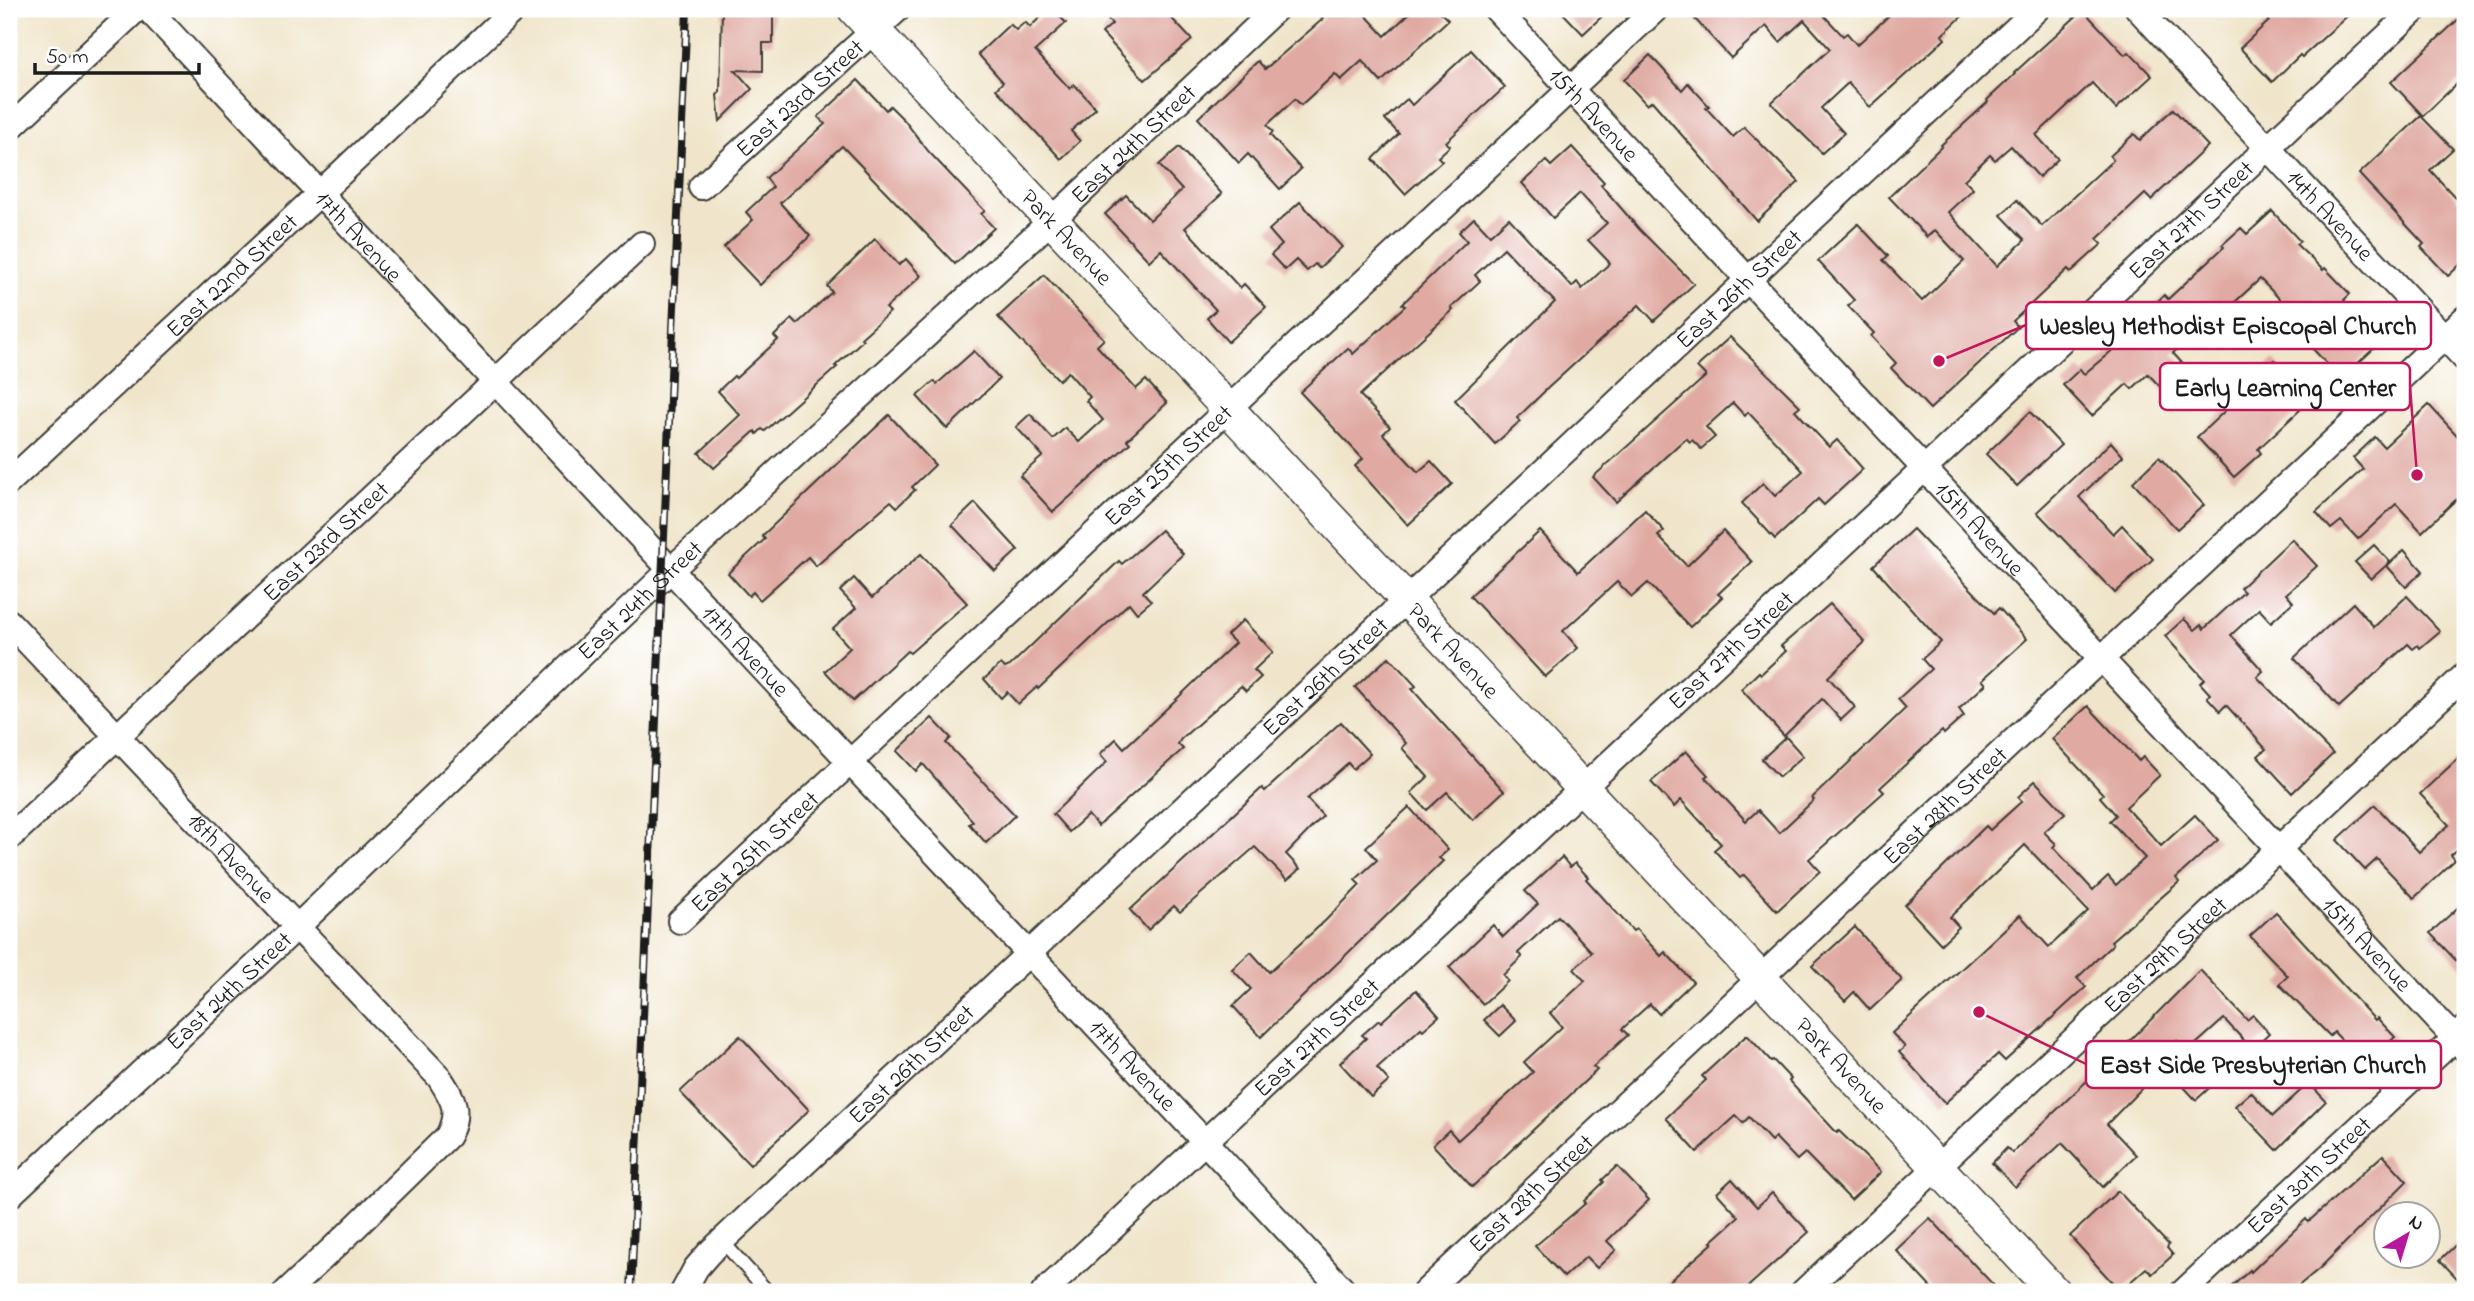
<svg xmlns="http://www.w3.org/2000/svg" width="2474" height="1301" viewBox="0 0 2474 1301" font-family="'Indie Flower',sans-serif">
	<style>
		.building { fill: #e0aaa3 }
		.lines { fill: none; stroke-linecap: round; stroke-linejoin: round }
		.service-casing { stroke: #3c3a36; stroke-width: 16 }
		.minor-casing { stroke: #3c3a36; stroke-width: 28 }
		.tertiary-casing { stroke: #3c3a36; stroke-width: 35 }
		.service { stroke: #fff; stroke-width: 12 }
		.minor { stroke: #fff; stroke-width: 24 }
		.tertiary { stroke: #fff; stroke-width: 32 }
		.rail-casing { stroke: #1c1c1c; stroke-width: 8 }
		.rail { stroke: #fff; stroke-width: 5; stroke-dasharray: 16; stroke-linecap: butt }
		.labels { text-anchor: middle; stroke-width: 5; stroke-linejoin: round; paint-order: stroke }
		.street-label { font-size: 24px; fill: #1c1c1c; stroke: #fff }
		.leader { fill: none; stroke: #c2185b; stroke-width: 2.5 }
		.callout-dot { fill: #c2185b; stroke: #fff; stroke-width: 2.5 }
		.callout { fill: #fff; stroke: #c2185b; stroke-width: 2.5 }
		.callout-label { font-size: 26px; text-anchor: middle; font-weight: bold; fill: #1c1c1c }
	</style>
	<rect width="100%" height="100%" fill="#fff"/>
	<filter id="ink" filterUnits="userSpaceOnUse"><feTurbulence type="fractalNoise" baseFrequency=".0143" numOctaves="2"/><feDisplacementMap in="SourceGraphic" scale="14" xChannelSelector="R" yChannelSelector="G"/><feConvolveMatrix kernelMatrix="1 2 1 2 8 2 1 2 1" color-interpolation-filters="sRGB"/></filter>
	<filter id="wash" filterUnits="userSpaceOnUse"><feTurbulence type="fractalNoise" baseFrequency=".00686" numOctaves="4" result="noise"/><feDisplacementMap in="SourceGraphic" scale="28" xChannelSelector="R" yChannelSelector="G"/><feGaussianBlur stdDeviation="1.57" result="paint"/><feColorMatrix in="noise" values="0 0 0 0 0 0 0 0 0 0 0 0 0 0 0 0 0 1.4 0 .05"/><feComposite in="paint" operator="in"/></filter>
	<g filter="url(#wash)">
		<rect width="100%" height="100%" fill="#f0e5ca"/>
		<g id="blocks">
			<!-- building -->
			<g class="building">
				<path d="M722,9h51v34h-10v28l-28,-1 17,19 -32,32 -3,-26 3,-3z"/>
				<path d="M1049,9h4l13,14 -31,28 35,38 4,-5 22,24 -25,23 9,10 -19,18 -65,-70 7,-7 -25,-28 32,-30 6,6 9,-8 5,5z"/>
				<path d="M1098,9h65l29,31 -47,40 -43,-47 10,-9z"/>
				<path d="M1314,9h46l25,27 29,-27h23l11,11 -67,62 -19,-21 -21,19 -6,-6 -34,31 -6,-6 -28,26 6,7 -3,3 31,34 -21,20 -32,-35 -9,9 -41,-45 60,-57 7,8 58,-50z"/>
				<path d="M1559,9h51l-27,25z"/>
				<path d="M1704,9h114l25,27 4,-3 10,12 39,-36h74l-28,26 3,4 -75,68 -22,-24 -27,25 23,25 -22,20 -51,-50 59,-54 -26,-29 -24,22 -14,-16 -35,32 -37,-40z"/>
				<path d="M2276,9h79l-53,48 -2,-2 -28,27 -32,-34 29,-27 -3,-3z"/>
				<path d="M2083,10l42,45 4,-3 23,24 -36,33 -24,-26 -56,52 22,24 -19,18 -28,-31 -16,14 -5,-5 -26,25 9,9 -25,23 49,54 28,-26 -24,-25 16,-15 25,26 71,-66 -3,-4 24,-22 6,6 33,-31 35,37 -57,54 -6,-6 -48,45 5,5 -31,28 -3,-3 -55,52 5,6 -88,82 -39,-41 5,-5 -25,-27 3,-3 -26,-27 6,-6 -36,-39 40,-37 30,32 -5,4 39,41 42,-40 -29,-31 -8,7 -38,-40 53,-51 -1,-1 47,-43 -1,-2 28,-26 -1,-1z"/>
				<path d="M2465,13v63l-42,40 -32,-34z"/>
				<path d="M1471,50l34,37 -59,55 4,4 -12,11 4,4 -37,33 -32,-35 26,-25 -14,-15 22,-20 5,6z"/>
				<path d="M1650,55l32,35 6,-7 21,23 -3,2 27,29 11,-10 55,55 -42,39 -105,-120 -5,4 -23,-25z"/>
				<path d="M858,80l28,30 4,-4 14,14 25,32 56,59 -4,3 13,14 -39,36 -113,-118 -62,57 30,33 -50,49 -36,-38 29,-27 -7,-8 27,-25 -7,-9 59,-54 -7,-7z"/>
				<path d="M2421,116l32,33 -23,21 35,38v52l-17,16 -27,-29 3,-3 -65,-70z"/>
				<path d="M1179,147l43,47 -37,34 55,60 4,-4 22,23 -38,35 -21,-24 9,-8 -55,-60 -12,11 -44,-47 21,-19 24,25 32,-30 -23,-25z"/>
				<path d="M1572,147l32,35 -3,3 39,45 54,54 -40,37 -15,-16 -91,83 -31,30 3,3 -25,23 -40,-44 100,-98 -51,-54 -29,27 5,6 -29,27 2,2 -93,85 30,32 -7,7 35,38 13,-11 21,23 -44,41 -53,-59 8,-7 -63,-67 48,-44 5,6 52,-48 -3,-2 65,-63 -8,-9 15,-14 16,17 19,-17 63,69 5,-5 5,7 28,-26 -22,-23 19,-17 -27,-30 -27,25 -31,-35 24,-22 5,5z"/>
				<path d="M1300,202l42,45 -23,21 -4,-4 -8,7 -11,-11 -11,10 -14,-15 11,-10 -13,-15z"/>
				<path d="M2272,211l28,30 -4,3 27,26 2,-2 25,26 -6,6 38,41 -41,38 -29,-31 8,-8 -60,-61 -49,45 -3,-3 -35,32 18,20 -23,22 -20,-21 -16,15 -5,-5 -35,32 -29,-31 17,-16 4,5 24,-20 41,-37 -3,-4 18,-18 4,4 56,-52 -2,-2 19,-17 6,6z"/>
				<path d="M875,239l24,26 7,-6 15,17 -35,32 4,4 -29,26 2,2 -28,26 2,1 -72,64 -3,-2 -5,5 -2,-3 -41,37 -15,-15 41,-38 -22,-24 16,-15 2,2 42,-38 -4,-4 18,-17 5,5 35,-32 -5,-6z"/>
				<path d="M1044,275l60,64 -7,7 39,43 10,-9 21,23 -40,37 3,3 -77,69 -33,-36 23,-20 -27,-29 14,-13 23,25 12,-11 14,14 24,-22 -17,-19 4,-4 -22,-25 -9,8 -61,-63z"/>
				<path d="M1730,337l70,69 -5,4 34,37 8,-7 26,29 -39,36 -6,-6 -43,40 -33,-36 21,-20 12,13 28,-25 -55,-59 -3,4 -12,-13 -27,24 9,10 -14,12 -9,-9 -2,2 -4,-4 -70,64 -23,-25 113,-101 -9,-9z"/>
				<path d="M974,351l25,28 -52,50 -30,-33 17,-15 3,3z"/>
				<path d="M2274,360l31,33 -11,10 6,7 -42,39 3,4 -27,24 -37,-40 46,-43 -3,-3z"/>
				<path d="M2429,405l36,39v47l-43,41 -26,-28 -38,35 -17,-18 -10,8 -15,-17 47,-43 -10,-11 22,-21 9,10z"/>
				<path d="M2030,412l31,33 -44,41 -31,-32z"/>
				<path d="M889,415l46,50 -23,22 3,3 -18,17 -6,-6 -75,65 -8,-9 -48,43 -7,-8 -4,4 -21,-23 37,-34 -3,-3z"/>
				<path d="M2111,442l12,14 -44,41 34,37 9,-9 31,34 -38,34 -78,-81z"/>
				<path d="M2159,457l45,48 -27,24 -44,-47z"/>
				<path d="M975,503l43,47 -23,21 -43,-46z"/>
				<path d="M1645,510l19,21 -6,5 29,30 36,-35 29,31 -34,32 4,3 -32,30 -42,-44 -16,14 -15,-15 -54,49 15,17 -33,29 -75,-81 70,-65 38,41z"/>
				<path d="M1913,529l81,84 5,-5 28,31 -45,41 4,4 -27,25 5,7 -20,18 -2,-3 -36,33 -26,24 4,4 -75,67 11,12 -43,40 -33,-36 -4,3 -26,-28 7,-6 -40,-44 -7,7 -23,-25 35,-31 22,24 -3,2 41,44 12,-11 21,23 35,-33 -2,-2 94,-90 -8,-9 33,-30 -9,-10 19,-17 -68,-76z"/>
				<path d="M1161,530l22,24 -40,38 8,9 -14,12 -8,-10 -91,86 -1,-2 -19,17 -11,-12 -6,6 -17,-19 17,-15 4,4 5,-2 109,-105 3,3z"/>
				<path d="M2292,539l25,27 -31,28 7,8 -22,20 -12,-13 -28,26 32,36 -6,6 76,77 -41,39 -34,-37 8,-7 -40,-44 -6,6 -13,-14 3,-3 -10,-11 4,-4 -39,-43 19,-17 11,11 6,-5 3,4 40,-37 -4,-4z"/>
				<path d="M2374,545l16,17 -19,17 -16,-17z"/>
				<path d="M2404,550l19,21 -17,16 -19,-21z"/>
				<path d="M921,554l46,49 -57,50 -3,-2 -54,50 -28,-30 25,-23 -17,-19 23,-21 -16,-17 14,-13 18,20z"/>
				<path d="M2407,596l33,35 -20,17 -2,-3 -5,4 -5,-5 -69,63 -45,-49 59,-55 21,24z"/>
				<path d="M1830,604l35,38 -37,35 27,30 -14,13 -19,-21 -38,37 -43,-47 18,-17 2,2 25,-23 -5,-5z"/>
				<path d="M1243,620l30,32 -19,18 7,7 -15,14 -5,-5 -60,53 -3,5 5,5 -85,77 -10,-11 -19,17 -16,-18 54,-52 -7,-8 16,-15 8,9 39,-36 72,-69 -8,-8z"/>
				<path d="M1389,657l27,29 -4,3 21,24 71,78 -31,29 -26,-28 -20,18 -16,-17 17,-16 -26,-29 4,-5 -51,-56z"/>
				<path d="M2088,706l51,55 4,-4 17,18 -34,32 35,39 34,-31 23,25 -42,38 3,4 -68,59 2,3 -36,34 9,9 -81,74 -7,-7 -53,49 -46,-51 6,-5 -13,-14 128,-118 29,32 39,-36 -63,-66 -75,72 9,10 -18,17 -36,-39 81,-79 4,4 32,-29 -4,-4 17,-16 30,32 -21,19 12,12 -3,3 40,43 15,-14 8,9 29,-27 -35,-37 6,-6 -16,-18 3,-3 -51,-55z"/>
				<path d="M932,718l19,20 -5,5 69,72 -29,28 -17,-19 4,-3 -50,-57 -7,7 -19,-20z"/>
				<path d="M1341,722l29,32 -17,15 -5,-6 -41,36 16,17 -37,38 14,15 -13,11 -32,-33 -75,65 -6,-6 -26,24 -18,-20 132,-122 3,3z"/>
				<path d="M1786,737l17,19 -24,21 -17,-18z"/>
				<path d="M2465,752v91l-14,12 4,5 -41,38 -37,-39 -12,11 -28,-30 38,-35 44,47 30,-27 -29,-31z"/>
				<path d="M1409,807l39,43 -9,8 4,3 -182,176 -28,-31 18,-17 -19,-20 19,-17 18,20 57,-52 34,-35 -5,-5 22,-20 -11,-13z"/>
				<path d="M1562,857l8,10 5,-4 13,14 -2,2 47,52 3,-2 25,27 4,-4 28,30 -34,32 -9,-10 -28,25 6,6 -35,32 4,3 -125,117 -39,-42 16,-15 9,10 75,-68 -9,-10 38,-35 -12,-14 35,-32 -11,-12 18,-17 -34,-36 -40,37 4,4 -19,18 5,6 -25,23 -34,-37 44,-42 10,12 35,-33 -13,-13z"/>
				<path d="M2465,901v69l-35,-37z"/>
				<path d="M2276,912l99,108 2,-2 18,19 -30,28 -31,-33 -4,4 -51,-52 9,-8 -38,-40z"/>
				<path d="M1855,927l47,53 -32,30 -16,-18 -9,9 -33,-35z"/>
				<path d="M2200,970l47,50 6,-5 16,18 -17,16 -28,-30 -37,33 -10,-11 -40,37 7,8 -37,38 29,31 -33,32 -41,-44 -47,44 -23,-24 15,-15 5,5 81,-78 2,1z"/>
				<path d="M1416,990l23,26 -16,14 -2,-2 -44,40 12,13 -18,16 -31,-34 26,-25 -4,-3 17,-15 2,2z"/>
				<path d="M1500,1005l16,16 -16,15 -16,-16z"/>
				<path d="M1747,1035l24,26 2,-1 18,19 -2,2 48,52 2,-2 42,41 -30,28 -46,-47 -8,7 -22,-23 -4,4 -22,-24 -6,6 -7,-7 -39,36 -31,-34 40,-38 -4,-4z"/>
				<path d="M740,1036l69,74 -59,55 -70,-73z"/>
				<path d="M2203,1065l14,16 -21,19 -14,-15z"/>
				<path d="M2309,1083l17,18 -49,49 -42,-44 16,-14 22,24z"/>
				<path d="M2383,1155l24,26 -87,87 -29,24h-65l24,-22 1,2 55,-53 2,3z"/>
				<path d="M1617,1166l32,34 -42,41 9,9 -19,18 -11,-11 -22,20 -29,-31 51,-43 -2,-2 20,-19 -2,-2z"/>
				<path d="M1732,1179l25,28 15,-14 37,39 -67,60h-85l56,-49 -2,-1 28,-25 -22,-24z"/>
				<path d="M2118,1191l51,54 -2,3 6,7 -21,19 -6,-6 -26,23 -50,-55z"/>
				<path d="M1930,1218l70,74h-65l-39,-42z"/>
				<path d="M2465,1236v51l-25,-27z"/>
			</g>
		</g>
	</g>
	<g filter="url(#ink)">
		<use href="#blocks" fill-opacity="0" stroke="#3c3a36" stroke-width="2"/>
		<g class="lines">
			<!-- service casing -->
			<g class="service-casing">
				<path id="service" d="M722,1241l46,51"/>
			</g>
			<!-- minor casing -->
			<g class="minor-casing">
				<g id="minor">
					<path id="s1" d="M148,9c398,429 798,855 1197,1283"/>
					<path id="s2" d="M1496,9l969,1040"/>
					<path id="s3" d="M2138,9l327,350"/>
					<path d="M9,129l128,-120"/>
					<path id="s4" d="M701,187l197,-178"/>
					<path id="s5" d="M9,482l310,-288 195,-185"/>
					<path id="s6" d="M9,622l430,455c14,22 22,33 9,59l-103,101 -59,55"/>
					<path id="s7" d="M9,838l633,-594"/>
					<path id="s8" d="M680,921l976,-912"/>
					<path id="s9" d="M9,1196l288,-269 365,-349 391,-359 223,-210"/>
					<path id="s10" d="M683,1292l13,-24 13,-15 1328,-1244"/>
					<path id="s11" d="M1044,1292l1372,-1283"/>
					<path id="s12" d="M1425,1292l1040,-974"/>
					<path id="s13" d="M1803,1292l662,-617"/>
					<path id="s14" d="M2183,1292l282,-263"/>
				</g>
			</g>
			<!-- tertiary casing -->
			<g class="tertiary-casing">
				<g id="tertiary">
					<path id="s15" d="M854,9l1200,1283"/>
				</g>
			</g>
			<!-- service -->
			<use href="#service" class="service"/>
			<!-- minor -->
			<use href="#minor" class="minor"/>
			<!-- tertiary -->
			<use href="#tertiary" class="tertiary"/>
			<!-- rail casing -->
			<g class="rail-casing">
				<path id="rail" d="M631,1292l56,-1283"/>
			</g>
			<!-- rail -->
			<use href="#rail" class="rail"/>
		</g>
	</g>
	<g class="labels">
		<!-- street labels -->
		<g class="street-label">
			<text dy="8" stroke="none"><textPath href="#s4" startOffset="133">East 23rd Street</textPath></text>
			<text dy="8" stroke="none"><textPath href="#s2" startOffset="144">15th Avenue</textPath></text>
			<text dy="8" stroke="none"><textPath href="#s9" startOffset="1540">East 24th Street</textPath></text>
			<text dy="8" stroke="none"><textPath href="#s3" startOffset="282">14th Avenue</textPath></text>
			<text dy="8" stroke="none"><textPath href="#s11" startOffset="1570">East 27th Street</textPath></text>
			<text dy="8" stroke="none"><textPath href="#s15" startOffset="312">Park Avenue</textPath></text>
			<text dy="8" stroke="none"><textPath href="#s1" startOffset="310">17th Avenue</textPath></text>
			<text dy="8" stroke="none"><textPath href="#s5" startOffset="304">East 22nd Street</textPath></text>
			<text dy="8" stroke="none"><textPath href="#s10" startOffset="1458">East 26th Street</textPath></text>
			<text dy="8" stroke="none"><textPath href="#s8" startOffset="668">East 25th Street</textPath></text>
			<text dy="8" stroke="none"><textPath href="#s2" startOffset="710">15th Avenue</textPath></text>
			<text dy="8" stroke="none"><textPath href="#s7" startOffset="434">East 23rd Street</textPath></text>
			<text dy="8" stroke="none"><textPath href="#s9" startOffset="868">East 24th Street</textPath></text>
			<text dy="8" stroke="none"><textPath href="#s15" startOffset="878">Park Avenue</textPath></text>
			<text dy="8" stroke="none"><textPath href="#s1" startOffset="877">17th Avenue</textPath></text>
			<text dy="8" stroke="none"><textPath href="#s11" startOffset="940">East 27th Street</textPath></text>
			<text dy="8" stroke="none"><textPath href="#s10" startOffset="891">East 26th Street</textPath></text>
			<text dy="8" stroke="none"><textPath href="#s12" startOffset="712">East 28th Street</textPath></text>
			<text dy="8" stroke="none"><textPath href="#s8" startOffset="102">East 25th Street</textPath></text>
			<text dy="8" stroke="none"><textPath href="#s6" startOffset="324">18th Avenue</textPath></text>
			<text dy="8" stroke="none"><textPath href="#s2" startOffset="1278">15th Avenue</textPath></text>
			<text dy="8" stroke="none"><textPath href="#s13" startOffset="495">East 29th Street</textPath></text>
			<text dy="8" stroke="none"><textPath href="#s9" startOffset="301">East 24th Street</textPath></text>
			<text dy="8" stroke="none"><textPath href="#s11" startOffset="373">East 27th Street</textPath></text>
			<text dy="8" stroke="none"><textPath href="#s10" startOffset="324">East 26th Street</textPath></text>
			<text dy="8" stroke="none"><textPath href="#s15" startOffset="1446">Park Avenue</textPath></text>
			<text dy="8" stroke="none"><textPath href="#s1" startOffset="1444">17th Avenue</textPath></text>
			<text dy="8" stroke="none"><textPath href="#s14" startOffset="172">East 30th Street</textPath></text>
			<text dy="8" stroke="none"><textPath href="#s12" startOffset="145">East 28th Street</textPath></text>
		</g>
	</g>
	<!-- callouts -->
	<path class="leader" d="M1939 361L2026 325M2417 475L2410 387M1979 1012L2086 1064"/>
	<g class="callout-dot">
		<circle cx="1939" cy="361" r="7"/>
		<circle cx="2417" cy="475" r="7"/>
		<circle cx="1979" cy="1012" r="7"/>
	</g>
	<g class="callout">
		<rect x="2026" y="302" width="405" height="47" rx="7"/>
		<rect x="2160" y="363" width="250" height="47" rx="7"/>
		<rect x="2086" y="1041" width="355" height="47" rx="7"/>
	</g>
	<g class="callout-label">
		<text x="2228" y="334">Wesley Methodist Episcopal Church</text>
		<text x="2285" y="396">Early Learning Center</text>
		<text x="2263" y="1073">East Side Presbyterian Church</text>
	</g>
	<!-- margin -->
	<rect width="2474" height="1301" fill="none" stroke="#fff" stroke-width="35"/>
	<!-- north arrow -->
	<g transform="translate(2407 1235) rotate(38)"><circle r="33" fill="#ffffff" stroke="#a4a4a4" stroke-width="2"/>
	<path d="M0-5L12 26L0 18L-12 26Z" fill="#b5179e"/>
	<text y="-10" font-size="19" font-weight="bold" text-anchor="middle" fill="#1c1c1c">N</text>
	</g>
	<!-- scale -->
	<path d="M35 63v10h164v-10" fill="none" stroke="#1c1c1c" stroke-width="3.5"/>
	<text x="46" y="63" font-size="21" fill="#1c1c1c" stroke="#ffffff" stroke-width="5" paint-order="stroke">50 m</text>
</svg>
